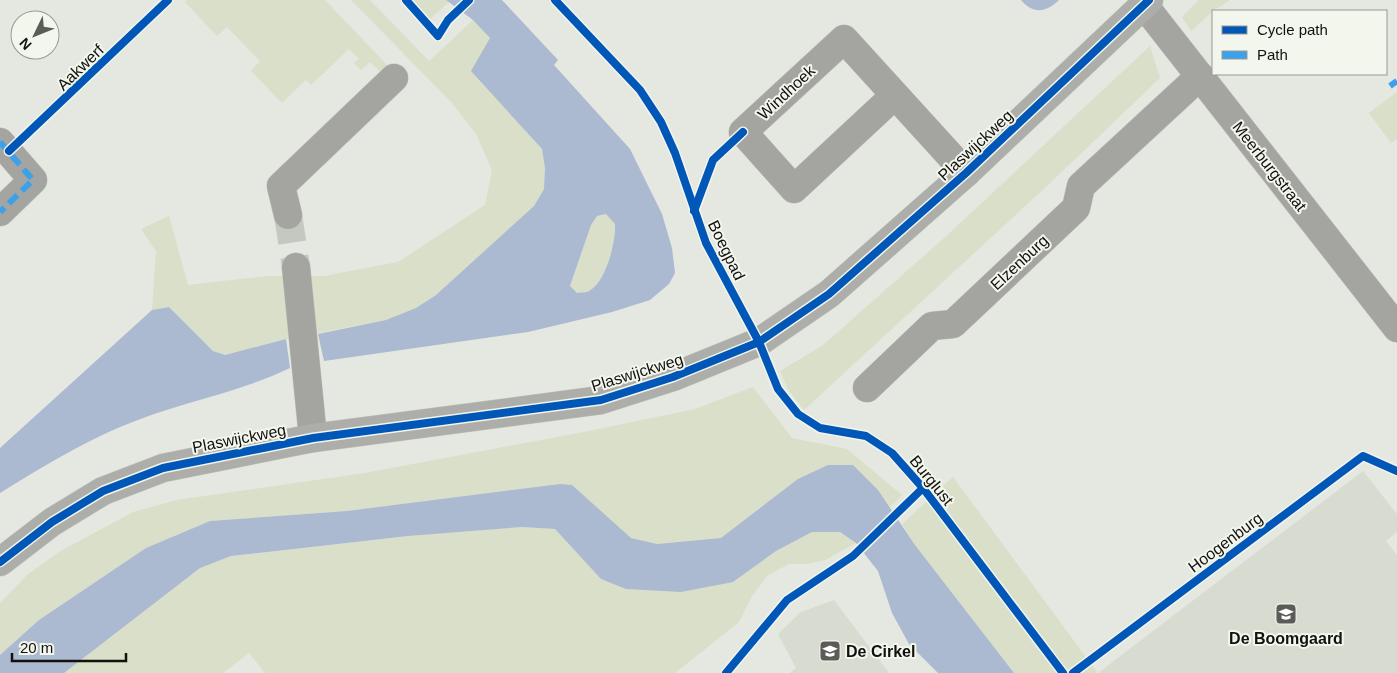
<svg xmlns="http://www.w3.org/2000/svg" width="1397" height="673" viewBox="0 0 1397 673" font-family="Helvetica,sans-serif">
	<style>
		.built { fill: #d8dcd0 }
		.green { fill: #d9dfc8 }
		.water { fill: #abb9d1; fill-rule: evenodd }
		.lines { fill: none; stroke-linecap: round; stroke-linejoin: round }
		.street-tunnel { stroke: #c5c7c1; stroke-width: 28; stroke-dasharray: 28 14; stroke-linecap: butt }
		.street-casing { stroke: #c3c4c0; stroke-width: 29 }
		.secondary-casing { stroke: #c3c4c0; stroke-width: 29 }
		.street { stroke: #a4a5a1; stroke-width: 28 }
		.secondary { stroke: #adaeaa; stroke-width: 28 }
		.quiet { stroke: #3da1e9; stroke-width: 6; stroke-dasharray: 12 6; stroke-linecap: butt }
		.cycleway-casing { stroke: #f3f6ec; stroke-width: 11 }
		.cycleway { stroke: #0057b8; stroke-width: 8 }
		.labels { text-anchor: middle; stroke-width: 4; stroke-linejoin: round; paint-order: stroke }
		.street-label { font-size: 16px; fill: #11110e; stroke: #f3f6ec }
		.poi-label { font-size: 16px; font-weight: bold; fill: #11110e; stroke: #f3f6ec }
	</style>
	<rect width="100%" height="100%" fill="#e5e7e1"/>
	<!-- built -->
	<g class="built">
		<path d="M1363,471l34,43v18l-11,9 11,14v118h-299z"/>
		<path d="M834,600l55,73h-99l6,-5 -18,-34 23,-22z"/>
	</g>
	<!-- green -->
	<g class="green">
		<path d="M187,0h138l62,65 -7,6 -10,-9 -9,8 -7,-7 5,-4 -10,-10 -38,36 -5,-5 -24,23 -31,-32 9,-10 -33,-34 -10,9 -32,-34z"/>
		<path d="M351,0h19l59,61 44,-41 17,18 -7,15 39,74 20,22 3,19 -1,21 -10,17 -98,89 -20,13 -30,12 -100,19 -61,16 -12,-4 -44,-44 -17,3 4,-59 -15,-22 28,-13 19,69 80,-9h56l74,-14 87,-57 7,-35 -16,-36 -24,-31z"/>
		<path d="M409,0h37l3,2 -21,19z"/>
		<path d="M1199,0h31l-17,11 -22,20 -9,-14z"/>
		<path d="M1150,46l10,32 -113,108 -243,224 -15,-19 -9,-20 42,-25 121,-107z"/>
		<path d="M1397,92v47l-6,4 -22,-30z"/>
		<path d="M606,214l9,10c1,18 -9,58 -26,67 -3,2 -8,1 -12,2l-7,-6 21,-62 6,-9z"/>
		<path d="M753,387l39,51 55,11 55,46 -12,12 -12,-17 -140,36 -17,12 -65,6 -25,-6 -59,-53 -12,-1 -213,27 -137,10 -64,27 -107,72 -39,35v-52l27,-28 32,-23 74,-40 44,-12 188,-27 219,-41 111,-23z"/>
		<path d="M953,477l144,195 -2,1h-81l-99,-128 -13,-21z"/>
		<path d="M522,527l33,2 46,50 132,3 43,-31 36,-19h28l16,11 -31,17 -19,4h-17l-21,11 -16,21 -13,26 -64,51h-410l-16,-20 -26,20h-159l136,-105 31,-12 177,-20z"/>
	</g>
	<!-- water -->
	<g class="water">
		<path d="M446,0h56l56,60 -4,5 76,84 32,65 10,34 3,25 -6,11 -19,16 -38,12 -84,20 -204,29 -6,-27 68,-14 30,-12 20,-13 98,-89 10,-17 1,-21 -3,-19 -71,-78 19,-33 -17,-18zM606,214l9,10c1,18 -9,58 -26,67 -3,2 -8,1 -12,2l-7,-7 21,-61 6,-9z"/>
		<path d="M1021,0h38c-12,12 -26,15 -38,0z"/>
		<path d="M169,307l44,44 12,4 61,-16 4,29c-54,26 -115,35 -170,59 -42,18 -81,42 -120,66v-45l152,-138z"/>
		<path d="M828,465h25l25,25 37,55 99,128h-76l-29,-29 -17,-31 -14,-42 -22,-28 -16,-11h-28l-36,19 -43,31 -52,10 -55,-3 -25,-10 -46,-50 -33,-2 -114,9 -177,20 -31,12 -136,105h-64v-18l39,-35 107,-72 64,-27 137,-10 213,-27 12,1 59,53 26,6 64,-6 77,-59z"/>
	</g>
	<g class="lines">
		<!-- street-tunnel -->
		<path class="street-tunnel" d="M288,215l8,52"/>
		<!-- street casing -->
		<g class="street-casing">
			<g id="street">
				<path d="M1144,5l253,323"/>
				<path d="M895,95l-101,94 -51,-57 101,-93 122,134"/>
				<path d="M0,142l33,38 -33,32"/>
				<path d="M288,215l-7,-29 113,-108"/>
				<path d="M296,267l17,171"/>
				<path d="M867,388l65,-62 21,-2 123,-116 5,-22 119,-110"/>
			</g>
		</g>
		<!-- secondary casing -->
		<g class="secondary-casing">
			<path id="secondary" d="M0,562l52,-40 51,-31 60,-23 150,-30 288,-38 72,-23 86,-35 70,-48 137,-121 183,-173"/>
		</g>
		<!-- street -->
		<use href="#street" class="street"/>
		<!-- secondary -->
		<use href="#secondary" class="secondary"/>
		<!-- quiet -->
		<g class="quiet">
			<path d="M1390,86l7,-5"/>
			<path d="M0,142l33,38 -33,32"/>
		</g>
		<!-- cycleway casing -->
		<g class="cycleway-casing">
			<g id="cycleway">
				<path d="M406,0l32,36 10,-16 21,-20"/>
				<path d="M555,0l85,90 21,32 14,31 31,90 53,99 19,47 20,25 22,14 46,8 26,17 31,35 140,185"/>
				<path d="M9,151l159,-151"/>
				<path d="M694,211l19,-51 30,-28"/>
				<path d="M0,562l52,-40 51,-31 60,-23 150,-30 288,-38 72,-23 86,-35 70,-48 137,-121 183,-173"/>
				<path d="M726,673l61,-73 66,-44 70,-68"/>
				<path d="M1073,673l290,-217 34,15"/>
			</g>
		</g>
		<!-- cycleway -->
		<use href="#cycleway" class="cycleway"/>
	</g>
	<!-- icons -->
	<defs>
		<g id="school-square" transform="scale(1.125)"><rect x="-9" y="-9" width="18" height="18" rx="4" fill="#5b5c58" stroke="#f3f6ec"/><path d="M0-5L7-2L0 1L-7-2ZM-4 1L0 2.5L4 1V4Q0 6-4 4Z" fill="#fff"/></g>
	</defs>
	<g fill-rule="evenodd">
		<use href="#school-square" x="1286" y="614"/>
		<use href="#school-square" x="830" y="651"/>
	</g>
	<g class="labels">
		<!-- street labels -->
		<g class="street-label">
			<text transform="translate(80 67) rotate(-44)" y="6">Aakwerf</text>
			<text transform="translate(786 92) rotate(-43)" y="6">Windhoek</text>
			<text transform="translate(975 145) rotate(-43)" y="6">Plaswijckweg</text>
			<text transform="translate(1270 166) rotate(52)" y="6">Meerburgstraat</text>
			<text transform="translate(727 250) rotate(64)" y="6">Boegpad</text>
			<text transform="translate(1019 262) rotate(-43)" y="6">Elzenburg</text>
			<text transform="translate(637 372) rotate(-17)" y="6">Plaswijckweg</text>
			<text transform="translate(239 438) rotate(-11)" y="6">Plaswijckweg</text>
			<text transform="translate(932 480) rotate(51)" y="6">Burglust</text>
			<text transform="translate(1225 542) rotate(-37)" y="6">Hoogenburg</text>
		</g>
		<!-- poi labels -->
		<g class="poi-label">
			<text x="1286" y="644">De Boomgaard</text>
			<text x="846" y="657" text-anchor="start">De Cirkel</text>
		</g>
	</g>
	<!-- legend -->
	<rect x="1212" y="10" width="175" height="65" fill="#f3f6ec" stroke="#999a93"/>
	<rect x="1222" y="26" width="25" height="8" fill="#0057b8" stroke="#999a93"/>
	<text x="1257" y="35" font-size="15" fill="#11110e">Cycle path</text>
	<rect x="1222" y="51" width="25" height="8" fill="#3da1e9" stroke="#999a93"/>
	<text x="1257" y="60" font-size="15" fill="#11110e">Path</text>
	<!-- north arrow -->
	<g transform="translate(35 35) rotate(227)"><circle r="24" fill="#f3f6ec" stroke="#999a93"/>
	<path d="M0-4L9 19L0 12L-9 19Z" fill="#5b5c58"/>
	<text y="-8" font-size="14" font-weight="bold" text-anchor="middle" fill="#11110e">N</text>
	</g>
	<!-- scale -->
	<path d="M12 653v8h114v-8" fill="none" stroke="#11110e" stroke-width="2.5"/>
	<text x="20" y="653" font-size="15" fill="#11110e" stroke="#f3f6ec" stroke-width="4" paint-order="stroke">20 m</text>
</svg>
